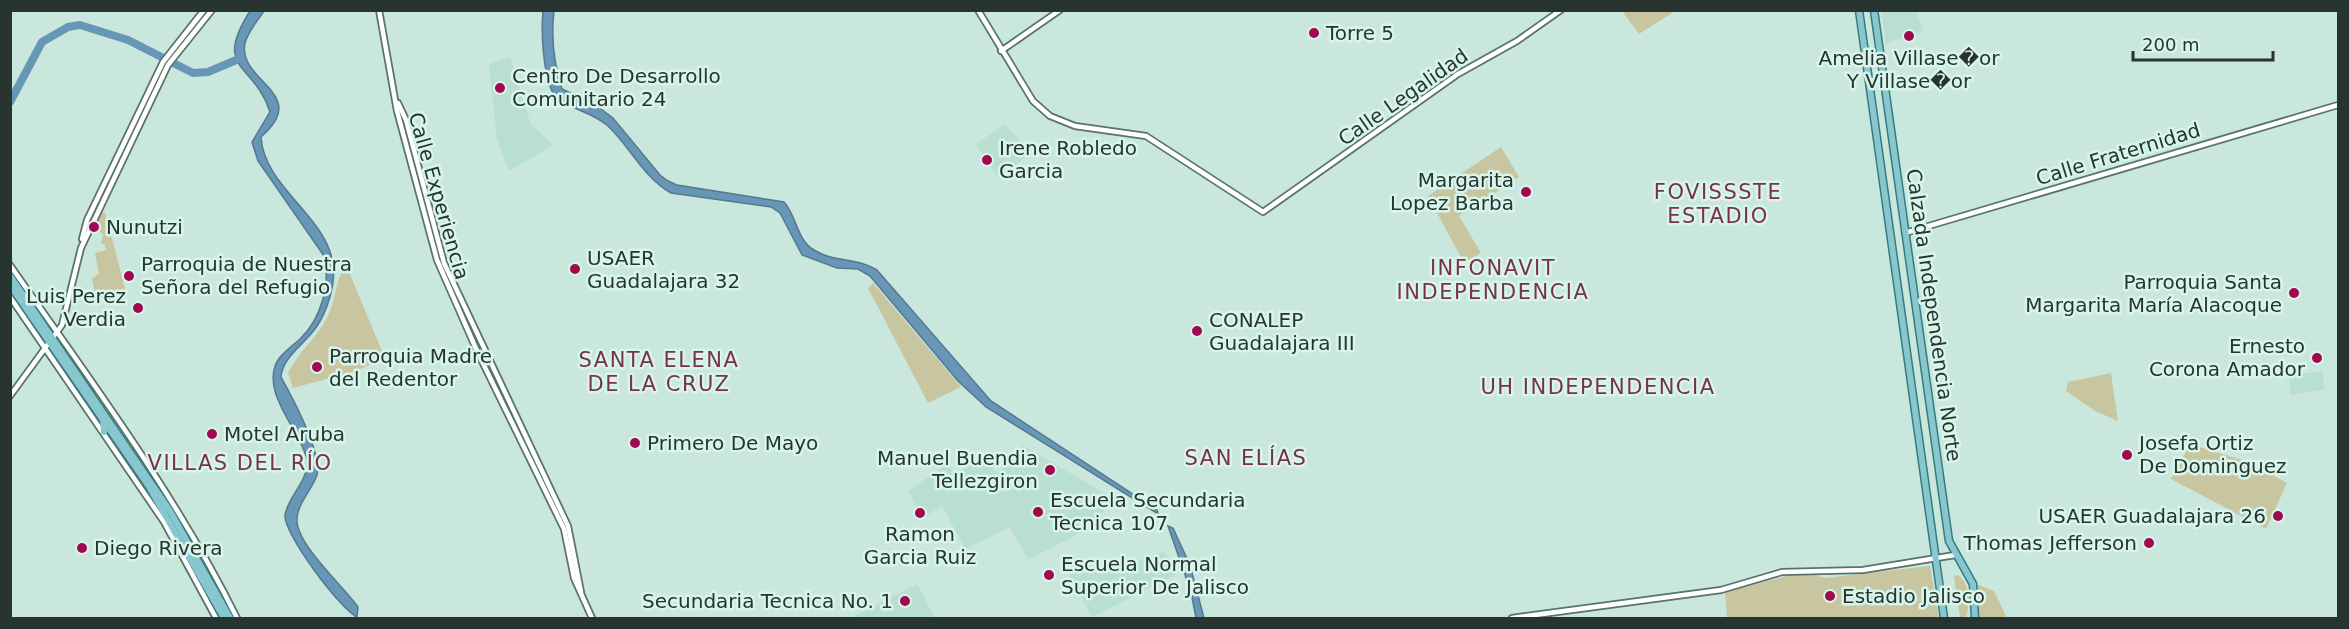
<svg xmlns="http://www.w3.org/2000/svg" width="2349" height="629" viewBox="0 0 2349 629" font-family="'DejaVu Sans',sans-serif">
	<style>
		.built { fill: #b9dfd2 }
		.green { fill: #c8c6a1 }
		.water { fill: #6896b6; stroke: #55798e; stroke-width: 1.5 }
		.lines { fill: none; stroke-linecap: round; stroke-linejoin: round }
		.river { stroke: #6896b6; stroke-width: 8 }
		.tertiary-casing { stroke: #59736a; stroke-width: 8 }
		.primary-casing { stroke: #347c81; stroke-width: 9 }
		.tertiary { stroke: #fff; stroke-width: 4.5 }
		.primary { stroke: #89c7ce; stroke-width: 6 }
		.poi-dot { fill: #a0094d; stroke: #d7f5ea; stroke-width: 2 }
		.labels { text-anchor: middle; stroke-width: 5; stroke-linejoin: round; paint-order: stroke }
		.poi-label { font-size: 20px; fill: #283430; stroke: #d7f5ea; text-anchor: start }
		.street-label { font-size: 20px; fill: #283430; stroke: #d7f5ea }
		.neighbourhood-label { font-size: 21px; letter-spacing: 1.5px; fill: #783247; stroke: #d7f5ea }
	</style>
	<rect width="100%" height="100%" fill="#cae7dd"/>
	<!-- built -->
	<g class="built">
		<path d="M1881,11h35l7,20 -37,12z"/>
		<path d="M510,57l21,68 23,20 -45,26 -12,-32 -8,-75z"/>
		<path d="M1005,124l27,29 -34,25 -22,-34z"/>
		<path d="M2322,371l3,18 -34,6 -2,-20z"/>
		<path d="M1023,445l89,53 -19,28 -65,34 -18,-33 -45,22 -23,-44 -20,15 -14,-29 40,-28 7,12 28,-19 14,17 16,-12z"/>
		<path d="M1164,552l12,23 -84,42 -24,-44 44,-2z"/>
		<path d="M917,584l18,34h-84z"/>
	</g>
	<!-- green -->
	<g class="green">
		<path d="M1672,11v2l-33,21 -17,-23z"/>
		<path d="M1501,147l18,30 -60,39 22,37 -17,10 -36,-67z"/>
		<path d="M105,212l22,84 -31,5 -4,-23 7,-4 -4,-21 11,-3 -1,-5 -4,-2 2,-9 -9,-5 4,-15z"/>
		<path d="M346,265l39,93 -29,13 -63,17 -5,-15c10,-20 28,-35 39,-55 9,-17 8,-38 19,-53z"/>
		<path d="M873,283l88,104 -33,16 -60,-115z"/>
		<path d="M2111,373l7,48 -23,-10 -29,-20 2,-9z"/>
		<path d="M2190,444l61,19 36,20 -21,46 -95,-50z"/>
		<path d="M1930,566l9,52h-212l-2,-26 66,-17h24l10,3z"/>
		<path d="M1958,575c12,8 13,31 7,43h-5l-6,-42z"/>
		<path d="M1976,584l18,7 13,27h-29l1,-19z"/>
	</g>
	<!-- water -->
	<g class="water">
		<path d="M250,11h14c-6,9 -16,21 -19,32 -8,39 67,50 16,94 3,50 65,78 72,127 3,20 -6,49 -18,65 -11,15 -33,29 -34,48 11,20 42,76 36,98 -5,15 -21,30 -20,46 1,25 47,66 61,86l-1,10c-17,-8 -74,-84 -72,-102 4,-22 27,-36 21,-59 -8,-27 -41,-60 -31,-90 4,-11 16,-19 25,-27 21,-20 31,-55 24,-83l-66,-95 -6,-19 18,-30c-16,-50 -58,-41 -20,-101z"/>
		<path d="M543,11h11c-3,25 0,53 8,78l32,15 19,14 47,57 8,6 9,4 107,17c13,14 12,37 30,48 20,13 43,7 63,20l114,131 166,109 1,4 -172,-107 -28,-26 -88,-105 -12,-7 -21,-1 -35,-13 -22,-42 -9,-6 -100,-14c-28,-16 -40,-45 -63,-67 -17,-16 -49,-18 -57,-37 -8,-20 -10,-57 -8,-78z"/>
		<path d="M1168,526l5,2 17,37 14,53h-8l-5,-26z"/>
	</g>
	<g class="lines">
		<!-- river -->
		<path class="river" d="M10,102l32,-60 26,-15 12,-2 48,15 65,33 15,-1 33,-14"/>
		<!-- tertiary casing -->
		<g class="tertiary-casing">
			<g id="tertiary">
				<path d="M379,10l18,101 40,149 40,91 87,178 10,49 18,40"/>
				<path d="M978,10l55,91 17,15 25,10 71,10 117,76 195,-138 59,-33 44,-31"/>
				<path d="M1001,51l59,-41"/>
				<path d="M398,103l8,17 38,143 124,263 13,66"/>
				<path d="M1905,233l433,-128"/>
				<path d="M82,239l5,-19 76,-158 41,-52"/>
				<path d="M10,265c80,115 165,228 227,353"/>
				<path d="M10,297l154,225 52,96"/>
				<path d="M10,396l52,-71 19,-77 87,-183 44,-55"/>
				<path d="M1512,618l209,-28 61,-18 81,-2 92,-15"/>
			</g>
		</g>
		<!-- primary casing -->
		<g class="primary-casing">
			<g id="primary">
				<path d="M1859,10l85,608"/>
				<path d="M1874,10l75,531 24,43 2,34"/>
				<path d="M10,276l160,235 60,107"/>
				<path d="M10,285l138,200 76,133"/>
				<path d="M103,420l1,12"/>
			</g>
		</g>
		<!-- tertiary -->
		<use href="#tertiary" class="tertiary"/>
		<!-- primary -->
		<use href="#primary" class="primary"/>
	</g>
	<!-- markers -->
	<g class="poi-dot">
		<circle cx="1314" cy="33" r="6"/>
		<circle cx="1909" cy="36" r="6"/>
		<circle cx="500" cy="88" r="6"/>
		<circle cx="987" cy="160" r="6"/>
		<circle cx="1526" cy="192" r="6"/>
		<circle cx="94" cy="227" r="6"/>
		<circle cx="575" cy="269" r="6"/>
		<circle cx="129" cy="276" r="6"/>
		<circle cx="2294" cy="293" r="6"/>
		<circle cx="138" cy="308" r="6"/>
		<circle cx="1197" cy="331" r="6"/>
		<circle cx="2317" cy="358" r="6"/>
		<circle cx="317" cy="367" r="6"/>
		<circle cx="212" cy="434" r="6"/>
		<circle cx="635" cy="443" r="6"/>
		<circle cx="2127" cy="455" r="6"/>
		<circle cx="1050" cy="470" r="6"/>
		<circle cx="1038" cy="512" r="6"/>
		<circle cx="920" cy="513" r="6"/>
		<circle cx="2278" cy="516" r="6"/>
		<circle cx="2149" cy="543" r="6"/>
		<circle cx="82" cy="548" r="6"/>
		<circle cx="1049" cy="575" r="6"/>
		<circle cx="1830" cy="596" r="6"/>
		<circle cx="905" cy="601" r="6"/>
	</g>
	<g class="labels">
		<!-- poi labels -->
		<g class="poi-label">
			<text x="1326" y="40">Torre 5</text>
			<text x="1909" y="65" text-anchor="middle">Amelia Villase�or<tspan x="1909" dy="23">Y Villase�or</tspan></text>
			<text x="512" y="83">Centro De Desarrollo<tspan x="512" dy="23">Comunitario 24</tspan></text>
			<text x="999" y="155">Irene Robledo<tspan x="999" dy="23">Garcia</tspan></text>
			<text x="1514" y="187" text-anchor="end">Margarita<tspan x="1514" dy="23">Lopez Barba</tspan></text>
			<text x="106" y="234">Nunutzi</text>
			<text x="587" y="265">USAER<tspan x="587" dy="23">Guadalajara 32</tspan></text>
			<text x="141" y="271">Parroquia de Nuestra<tspan x="141" dy="23">Señora del Refugio</tspan></text>
			<text x="2282" y="289" text-anchor="end">Parroquia Santa<tspan x="2282" dy="23">Margarita María Alacoque</tspan></text>
			<text x="126" y="303" text-anchor="end">Luis Perez<tspan x="126" dy="23">Verdia</tspan></text>
			<text x="1209" y="327">CONALEP<tspan x="1209" dy="23">Guadalajara III</tspan></text>
			<text x="2305" y="353" text-anchor="end">Ernesto<tspan x="2305" dy="23">Corona Amador</tspan></text>
			<text x="329" y="363">Parroquia Madre<tspan x="329" dy="23">del Redentor</tspan></text>
			<text x="224" y="441">Motel Aruba</text>
			<text x="647" y="450">Primero De Mayo</text>
			<text x="2139" y="450">Josefa Ortiz<tspan x="2139" dy="23">De Dominguez</tspan></text>
			<text x="1038" y="465" text-anchor="end">Manuel Buendia<tspan x="1038" dy="23">Tellezgiron</tspan></text>
			<text x="1050" y="507">Escuela Secundaria<tspan x="1050" dy="23">Tecnica 107</tspan></text>
			<text x="2266" y="523" text-anchor="end">USAER Guadalajara 26</text>
			<text x="920" y="541" text-anchor="middle">Ramon<tspan x="920" dy="23">Garcia Ruiz</tspan></text>
			<text x="2137" y="550" text-anchor="end">Thomas Jefferson</text>
			<text x="94" y="555">Diego Rivera</text>
			<text x="1061" y="571">Escuela Normal<tspan x="1061" dy="23">Superior De Jalisco</tspan></text>
			<text x="1842" y="603">Estadio Jalisco</text>
			<text x="893" y="608" text-anchor="end">Secundaria Tecnica No. 1</text>
		</g>
		<!-- street labels -->
		<g class="street-label">
			<text transform="translate(1403 97) rotate(-35)" y="7">Calle Legalidad</text>
			<text transform="translate(2118 154) rotate(-17)" y="7">Calle Fraternidad</text>
			<text transform="translate(439 196) rotate(74)" y="7">Calle Experiencia</text>
			<text transform="translate(1934 315) rotate(82)" y="7">Calzada Independencia Norte</text>
		</g>
		<!-- neighbourhood labels -->
		<g class="neighbourhood-label">
			<text x="1718" y="199">FOVISSSTE<tspan x="1718" dy="24">ESTADIO</tspan></text>
			<text x="1493" y="275">INFONAVIT<tspan x="1493" dy="24">INDEPENDENCIA</tspan></text>
			<text x="659" y="367">SANTA ELENA<tspan x="659" dy="24">DE LA CRUZ</tspan></text>
			<text x="1598" y="394">UH INDEPENDENCIA</text>
			<text x="1246" y="465">SAN ELÍAS</text>
			<text x="240" y="470">VILLAS DEL RÍO</text>
		</g>
	</g>
	<!-- border -->
	<rect width="2349" height="629" fill="none" stroke="#283430" stroke-width="24"/>
	<!-- scale -->
	<path d="M2133 51v9h140v-9" fill="none" stroke="#283430" stroke-width="3"/>
	<text x="2142" y="51" font-size="18" fill="#283430" stroke="#d7f5ea" stroke-width="4.5" paint-order="stroke">200 m</text>
</svg>
